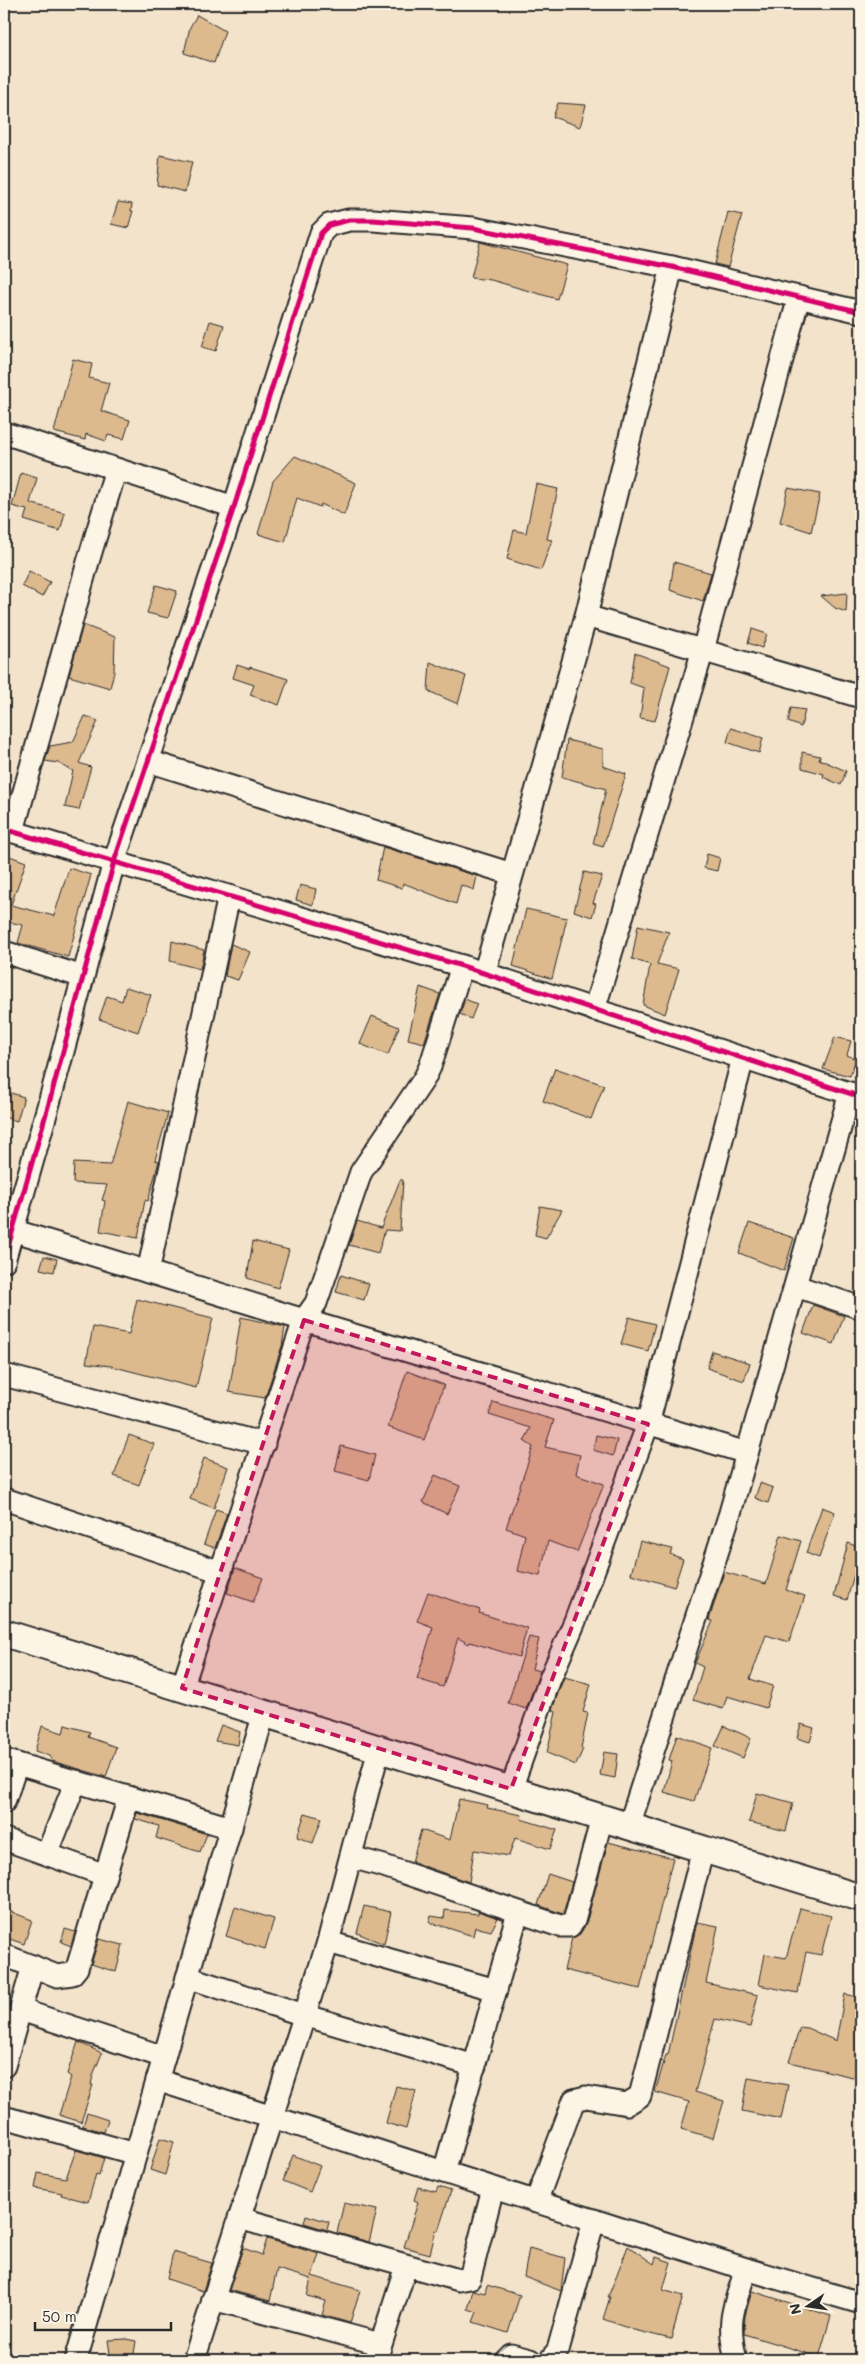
<svg xmlns="http://www.w3.org/2000/svg" width="865" height="2364" viewBox="0 0 865 2364" font-family="Mali,sans-serif">
	<style>
		.building { fill: #ddb98e; stroke: #2b2b2b }
		.lines { fill: none; stroke-linecap: round; stroke-linejoin: round }
		.minor-casing { stroke: #2b2b2b; stroke-width: 25 }
		.tertiary-casing { stroke: #2b2b2b; stroke-width: 30 }
		.minor { stroke: #fcf5e5; stroke-width: 21 }
		.tertiary { stroke: #fcf5e5; stroke-width: 26 }
		.cycleway-casing { stroke: #fcf5e5; stroke-width: 8 }
		.cycleway { stroke: #d6006c; stroke-width: 5 }
		.marked { fill: #c2185b; fill-opacity: 0.2; stroke: #c2185b; stroke-width: 4; stroke-dasharray: 10 6; stroke-linejoin: round }
	</style>
	<rect width="100%" height="100%" fill="#f3e3cb"/>
	<filter id="ink" filterUnits="userSpaceOnUse"><feTurbulence type="fractalNoise" baseFrequency=".02" numOctaves="2"/><feDisplacementMap in="SourceGraphic" scale="10" xChannelSelector="R" yChannelSelector="G"/><feConvolveMatrix kernelMatrix="1 2 1 2 8 2 1 2 1" color-interpolation-filters="sRGB"/></filter>
	<g filter="url(#ink)">
		<!-- building -->
		<g class="building">
			<path d="M197,15l28,16 -11,32 -30,-10 6,-26z"/>
			<path d="M558,103l28,2 -6,22 -27,-10z"/>
			<path d="M160,155l32,7 -7,30 -28,-7z"/>
			<path d="M118,202l14,2 -1,7h2l-5,17 -17,-4z"/>
			<path d="M728,212l14,3 -14,52 -13,-3z"/>
			<path d="M480,242l87,23 -10,34 -66,-19 -20,-2z"/>
			<path d="M210,321l14,4 -8,26 -14,-4z"/>
			<path d="M73,359l19,5 -3,14 20,5 -8,28 29,9 -6,19 -16,-4 -2,6 -20,-7 -1,6 -31,-8z"/>
			<path d="M295,456l61,27 -12,32 -23,-11 -1,3 -23,-9 -12,44 -27,-8 15,-53z"/>
			<path d="M21,473l16,5 -7,25 35,10 -5,18 -36,-11 3,-10 -15,-4z"/>
			<path d="M536,484l22,5 -11,50 5,1 -11,30 -34,-11 7,-29 12,3z"/>
			<path d="M788,488l32,6 -9,38 -31,-10z"/>
			<path d="M674,562l37,11 -8,28 -33,-11z"/>
			<path d="M29,571l21,11 -8,15 -20,-11z"/>
			<path d="M156,585l21,6 -9,27 -21,-5z"/>
			<path d="M847,593l-1,19 -11,-4 -14,-12z"/>
			<path d="M83,625l32,12 -1,35 -4,16 -41,-12z"/>
			<path d="M752,629l15,5 -5,14 -14,-5z"/>
			<path d="M635,653l35,13 -15,55 -15,-3 4,-30 -14,-5z"/>
			<path d="M430,662l36,14 -8,28 -30,-13z"/>
			<path d="M237,665l12,4 1,-2 38,12 -9,26 -29,-10 4,-10 -21,-7z"/>
			<path d="M791,708l14,2 -4,17 -13,-5z"/>
			<path d="M85,716l13,5 -19,42 12,4 -12,43 -14,-3 8,-36 -15,-8 -13,-2 5,-15 23,-4z"/>
			<path d="M731,728l32,10 -4,15 -32,-11z"/>
			<path d="M567,740l36,9v17l23,8 -23,73 -10,-3 13,-55 -44,-12z"/>
			<path d="M802,752l18,4 -1,3 27,12 -5,14 -18,-8 1,-3 -22,-6z"/>
			<path d="M383,847l94,29 -3,14 -13,-5 -5,19 -53,-21 -1,5 -26,-8z"/>
			<path d="M707,854l13,4 -3,13 -13,-3z"/>
			<path d="M7,855l19,7 -15,43 43,11 15,-48 22,7 -23,82 -50,-14 5,-18 -19,-4v-59z"/>
			<path d="M584,872l18,4 -9,27 3,1 -4,13 -18,-6z"/>
			<path d="M300,885l16,4 -3,16 -17,-5z"/>
			<path d="M526,909l41,9 -15,61 -39,-13z"/>
			<path d="M638,925l31,7 -12,32 22,5 -14,45 -22,-9 7,-40 -18,-6z"/>
			<path d="M172,941l32,9 -4,19 -30,-8z"/>
			<path d="M231,944l19,8 -12,28 -13,-4z"/>
			<path d="M126,987l25,8 -13,37 -39,-13 8,-23 15,5z"/>
			<path d="M420,987l20,7 -16,49 -16,-4z"/>
			<path d="M465,999l12,5 -6,15 -11,-5z"/>
			<path d="M372,1016l27,11 -11,28 -28,-11z"/>
			<path d="M835,1037l16,4 -4,14 9,4 -6,17 -27,-7z"/>
			<path d="M555,1068l49,17 -13,34 -48,-18z"/>
			<path d="M8,1092l16,5 -7,24 -13,-4v-15z"/>
			<path d="M128,1101l40,12 -13,47 4,1 -11,40 -3,-1 -7,38 -38,-7 5,-30 -3,-1 5,-15 -34,-2 1,-20 36,2z"/>
			<path d="M400,1180h3l-3,51 -15,-1 -7,23 -29,-8 8,-24 24,7z"/>
			<path d="M540,1206l22,4 -16,28 -11,-3z"/>
			<path d="M749,1223l45,15 -10,33 -45,-18z"/>
			<path d="M253,1241l36,9 -11,38 -31,-10z"/>
			<path d="M44,1256l13,3 -3,13 -14,-3z"/>
			<path d="M341,1275l28,9 -5,16 -28,-8z"/>
			<path d="M137,1299l76,19 -17,70 -85,-22 -25,-3 7,-36 36,7z"/>
			<path d="M813,1305l31,11 -10,28 -31,-11z"/>
			<path d="M241,1317l44,10 -3,19 -17,52 -36,-6z"/>
			<path d="M629,1317l26,7 -7,27 -27,-7z"/>
			<path d="M712,1351l38,12 -6,18 -37,-13z"/>
			<path d="M407,1371l37,14 -20,55 -36,-13z"/>
			<path d="M493,1402l61,18 -9,27 35,8 -4,19 28,10 -27,68 -29,-11 -8,35 -23,-5 8,-36 -19,-7 27,-81 -9,-6 7,-13 -42,-13z"/>
			<path d="M129,1435l25,9 -15,41 -25,-9z"/>
			<path d="M596,1435l21,5 -4,16 -20,-6z"/>
			<path d="M341,1446l34,9 -6,25 -34,-9z"/>
			<path d="M204,1458l24,9 -14,41 -24,-9z"/>
			<path d="M435,1475l25,11 -13,28 -24,-12z"/>
			<path d="M760,1483l13,5 -5,15 -13,-5z"/>
			<path d="M822,1507l13,5 -16,46 -13,-5z"/>
			<path d="M216,1509l11,4 -12,35 -11,-4z"/>
			<path d="M781,1535l20,6 -15,49 19,6 -16,46 -23,-7 -16,44 23,7 -7,22 -39,-12 -4,13 -30,-9 10,-33 -8,-4 18,-42 -4,-1 15,-48 42,12z"/>
			<path d="M640,1541l32,8 -2,5 13,5 -9,28 -43,-13z"/>
			<path d="M848,1543l13,5v15l-2,9 -4,-1 -8,29 -13,-4z"/>
			<path d="M235,1568l28,10 -10,24 -26,-9z"/>
			<path d="M428,1592l52,18 -1,3 48,15 -8,29 -49,-15 -1,2 -11,-6 -15,49 -26,-8 16,-52 -16,-6z"/>
			<path d="M529,1637l10,2 -7,30 8,2 -14,38 -18,-6z"/>
			<path d="M564,1677l27,7 -8,28 5,1 -7,35 2,1 -7,16 -29,-12 9,-41 -4,-2z"/>
			<path d="M801,1724l13,4 -4,14 -13,-4z"/>
			<path d="M65,1725l25,7 -2,5 28,10 -10,30 -54,-16 -3,-5 -14,-5 7,-25 21,7z"/>
			<path d="M221,1725l19,7 -2,13 -23,-4z"/>
			<path d="M724,1726l27,12 -8,20 -28,-12z"/>
			<path d="M677,1735l35,13 -18,53 -30,-9 8,-31 -3,-1z"/>
			<path d="M604,1752l14,2 -3,24 -15,-3z"/>
			<path d="M757,1793l36,10 -7,28 -37,-9z"/>
			<path d="M459,1799l29,6 -1,3 35,7 -1,4 36,11 -7,19 -35,-11 -6,18 -35,-6 -5,32 -57,-20 9,-32 29,10z"/>
			<path d="M137,1813l70,21 -7,18 -44,-14 3,-12 -24,-7z"/>
			<path d="M305,1813l17,5 -9,25 -16,-6z"/>
			<path d="M608,1842l65,16 -33,131 -76,-19 8,-32 8,-4 6,-10z"/>
			<path d="M548,1874l24,8 -9,32 -25,-9z"/>
			<path d="M364,1906l27,6 -7,32 -27,-11z"/>
			<path d="M235,1907l39,12 -9,30 -39,-13z"/>
			<path d="M800,1908l31,8 -10,39 -15,-3 -8,41 -39,-8 6,-31 21,4z"/>
			<path d="M4,1909l28,11 -8,24 -20,-7z"/>
			<path d="M445,1910l33,4v-3l20,7 -7,13 -16,-4 -2,9 -44,-14 2,-6 13,2z"/>
			<path d="M697,1922l21,4 -12,57 52,12 -8,32 -35,-8 -20,73 29,9 -11,37 -32,-9 8,-27 -34,-10 11,-37h2z"/>
			<path d="M65,1929l10,3 -4,14 -10,-4z"/>
			<path d="M99,1939l24,6 -7,27 -25,-8z"/>
			<path d="M845,1994l16,4v81l-72,-17 11,-35 7,1 29,13z"/>
			<path d="M78,2042l24,11 -9,22 -2,10h2l-12,37 -22,-7 12,-38 -4,-3z"/>
			<path d="M748,2078l40,7 -7,34 -39,-8z"/>
			<path d="M396,2086l20,5 -10,38 -20,-6z"/>
			<path d="M87,2113l21,7 -4,12 -21,-6z"/>
			<path d="M160,2138l14,4 -9,33 -15,-5z"/>
			<path d="M76,2150l28,8 -5,17 -3,-1 -8,28 -27,-7 1,-2 -27,-5 3,-15 28,5z"/>
			<path d="M293,2155l27,11 -10,26 -27,-11z"/>
			<path d="M418,2187l18,5 2,-5 13,4 -13,40 -2,-1 -6,24 -26,-7 14,-45 -4,-2z"/>
			<path d="M344,2203l33,7 -8,32 -32,-9z"/>
			<path d="M306,2215l23,7 -2,8 -23,-7z"/>
			<path d="M267,2239l52,15 -7,22 48,14 -10,33 -28,-8 4,-14 -19,-5 4,-17 -34,-10 -7,32 -41,-11 14,-42 19,7z"/>
			<path d="M628,2246l26,18 2,-7 15,5 -8,28 20,6 -12,43 -37,-9 -31,-11 7,-22h-2z"/>
			<path d="M529,2248l36,10 -4,33 -37,-14z"/>
			<path d="M173,2252l39,11 -9,28 -36,-12z"/>
			<path d="M487,2285l33,10 -12,38 -35,-11 4,-10 -9,-3 5,-19 12,3z"/>
			<path d="M752,2291l79,25 -12,41 -75,-23 1,-18z"/>
			<path d="M126,2339l10,2 -3,19h-22l-3,-20z"/>
		</g>
		<g class="lines">
			<!-- minor casing -->
			<g class="minor-casing">
				<g id="minor">
					<path d="M4,433l230,74"/>
					<path d="M586,616l86,-349"/>
					<path d="M148,761l364,113"/>
					<path d="M4,829l458,137 399,131"/>
					<path d="M13,831l75,-269 28,-93"/>
					<path d="M4,952l79,25"/>
					<path d="M484,974l102,-358 275,81"/>
					<path d="M594,1010l109,-360 96,-353"/>
					<path d="M12,1230l292,90 12,-17 45,-131 63,-93 6,-12 32,-101"/>
					<path d="M4,1261l47,-165 63,-234 120,-355 87,-274 8,-8 20,-5h24l100,8 199,39 189,45"/>
					<path d="M148,1272l81,-376"/>
					<path d="M796,1286l65,22"/>
					<path d="M4,1375l260,69"/>
					<path d="M4,1499l217,73"/>
					<path d="M182,1688l122,-368 443,133"/>
					<path d="M4,1760l227,68"/>
					<path d="M511,1789l39,-110 25,-58 73,-197 95,-366"/>
					<path d="M4,1802l13,-38"/>
					<path d="M629,1826l101,-313 120,-420"/>
					<path d="M4,1839l101,36"/>
					<path d="M47,1854l29,-73"/>
					<path d="M351,1857l33,9 176,60h10l4,-5 28,-103"/>
					<path d="M328,1942l168,48"/>
					<path d="M4,1955l53,21 15,-2 5,-6 52,-171"/>
					<path d="M187,1977l117,38 171,51"/>
					<path d="M21,2010l143,47"/>
					<path d="M4,2066l29,-100"/>
					<path d="M157,2080l589,189 115,34"/>
					<path d="M4,2117l132,37"/>
					<path d="M444,2172l74,-260"/>
					<path d="M536,2202l38,-102 12,-3 41,7 13,-8 63,-247"/>
					<path d="M239,2218l220,62 11,-2 23,-90"/>
					<path d="M213,2299l167,45"/>
					<path d="M76,2360l188,-647"/>
					<path d="M194,2360l134,-418 51,-193"/>
					<path d="M376,2360l30,-94"/>
					<path d="M506,2360l5,-5 19,5"/>
					<path d="M550,2360l8,-10 36,-130"/>
					<path d="M736,2360c-10,-40 -2,-53 10,-91"/>
				</g>
			</g>
			<!-- tertiary casing -->
			<g class="tertiary-casing">
				<path id="tertiary" d="M4,1633l857,265"/>
			</g>
			<!-- minor -->
			<use href="#minor" class="minor"/>
			<!-- tertiary -->
			<use href="#tertiary" class="tertiary"/>
			<!-- cycleway casing -->
			<g class="cycleway-casing">
				<g id="cycleway">
					<path d="M4,829l458,137 399,131"/>
					<path d="M4,1261l47,-165 63,-234 120,-355 87,-274 8,-8 20,-5h24l100,8 199,39 189,45"/>
				</g>
			</g>
			<!-- cycleway -->
			<use href="#cycleway" class="cycleway"/>
		</g>
	</g>
	<!-- marked area -->
	<path class="marked" d="M304,1320l344,104 -137,365 -329,-101z"/>
	<!-- margin -->
	<rect width="865" height="2364" fill="none" stroke="#fcf5e5" stroke-width="20"/>
	<rect x="10" y="10" width="845" height="2344" fill="none" stroke="#2b2b2b" stroke-width="2" filter="url(#ink)"/>
	<!-- north arrow -->
	<g transform="translate(808 2306) rotate(257)" stroke="#fcf5e5" stroke-width="4" paint-order="stroke">
	<path d="M0-4L9 19L0 12L-9 19Z" fill="#2b2b2b"/>
	<text y="-8" font-size="14" font-weight="bold" text-anchor="middle" fill="#2b2b2b">N</text>
	</g>
	<!-- scale -->
	<path d="M35 2322v8h136v-8" fill="none" stroke="#2b2b2b" stroke-width="2.5"/>
	<text x="42" y="2322" font-size="15" fill="#2b2b2b" stroke="#fcf5e5" stroke-width="4" paint-order="stroke">50 m</text>
</svg>
